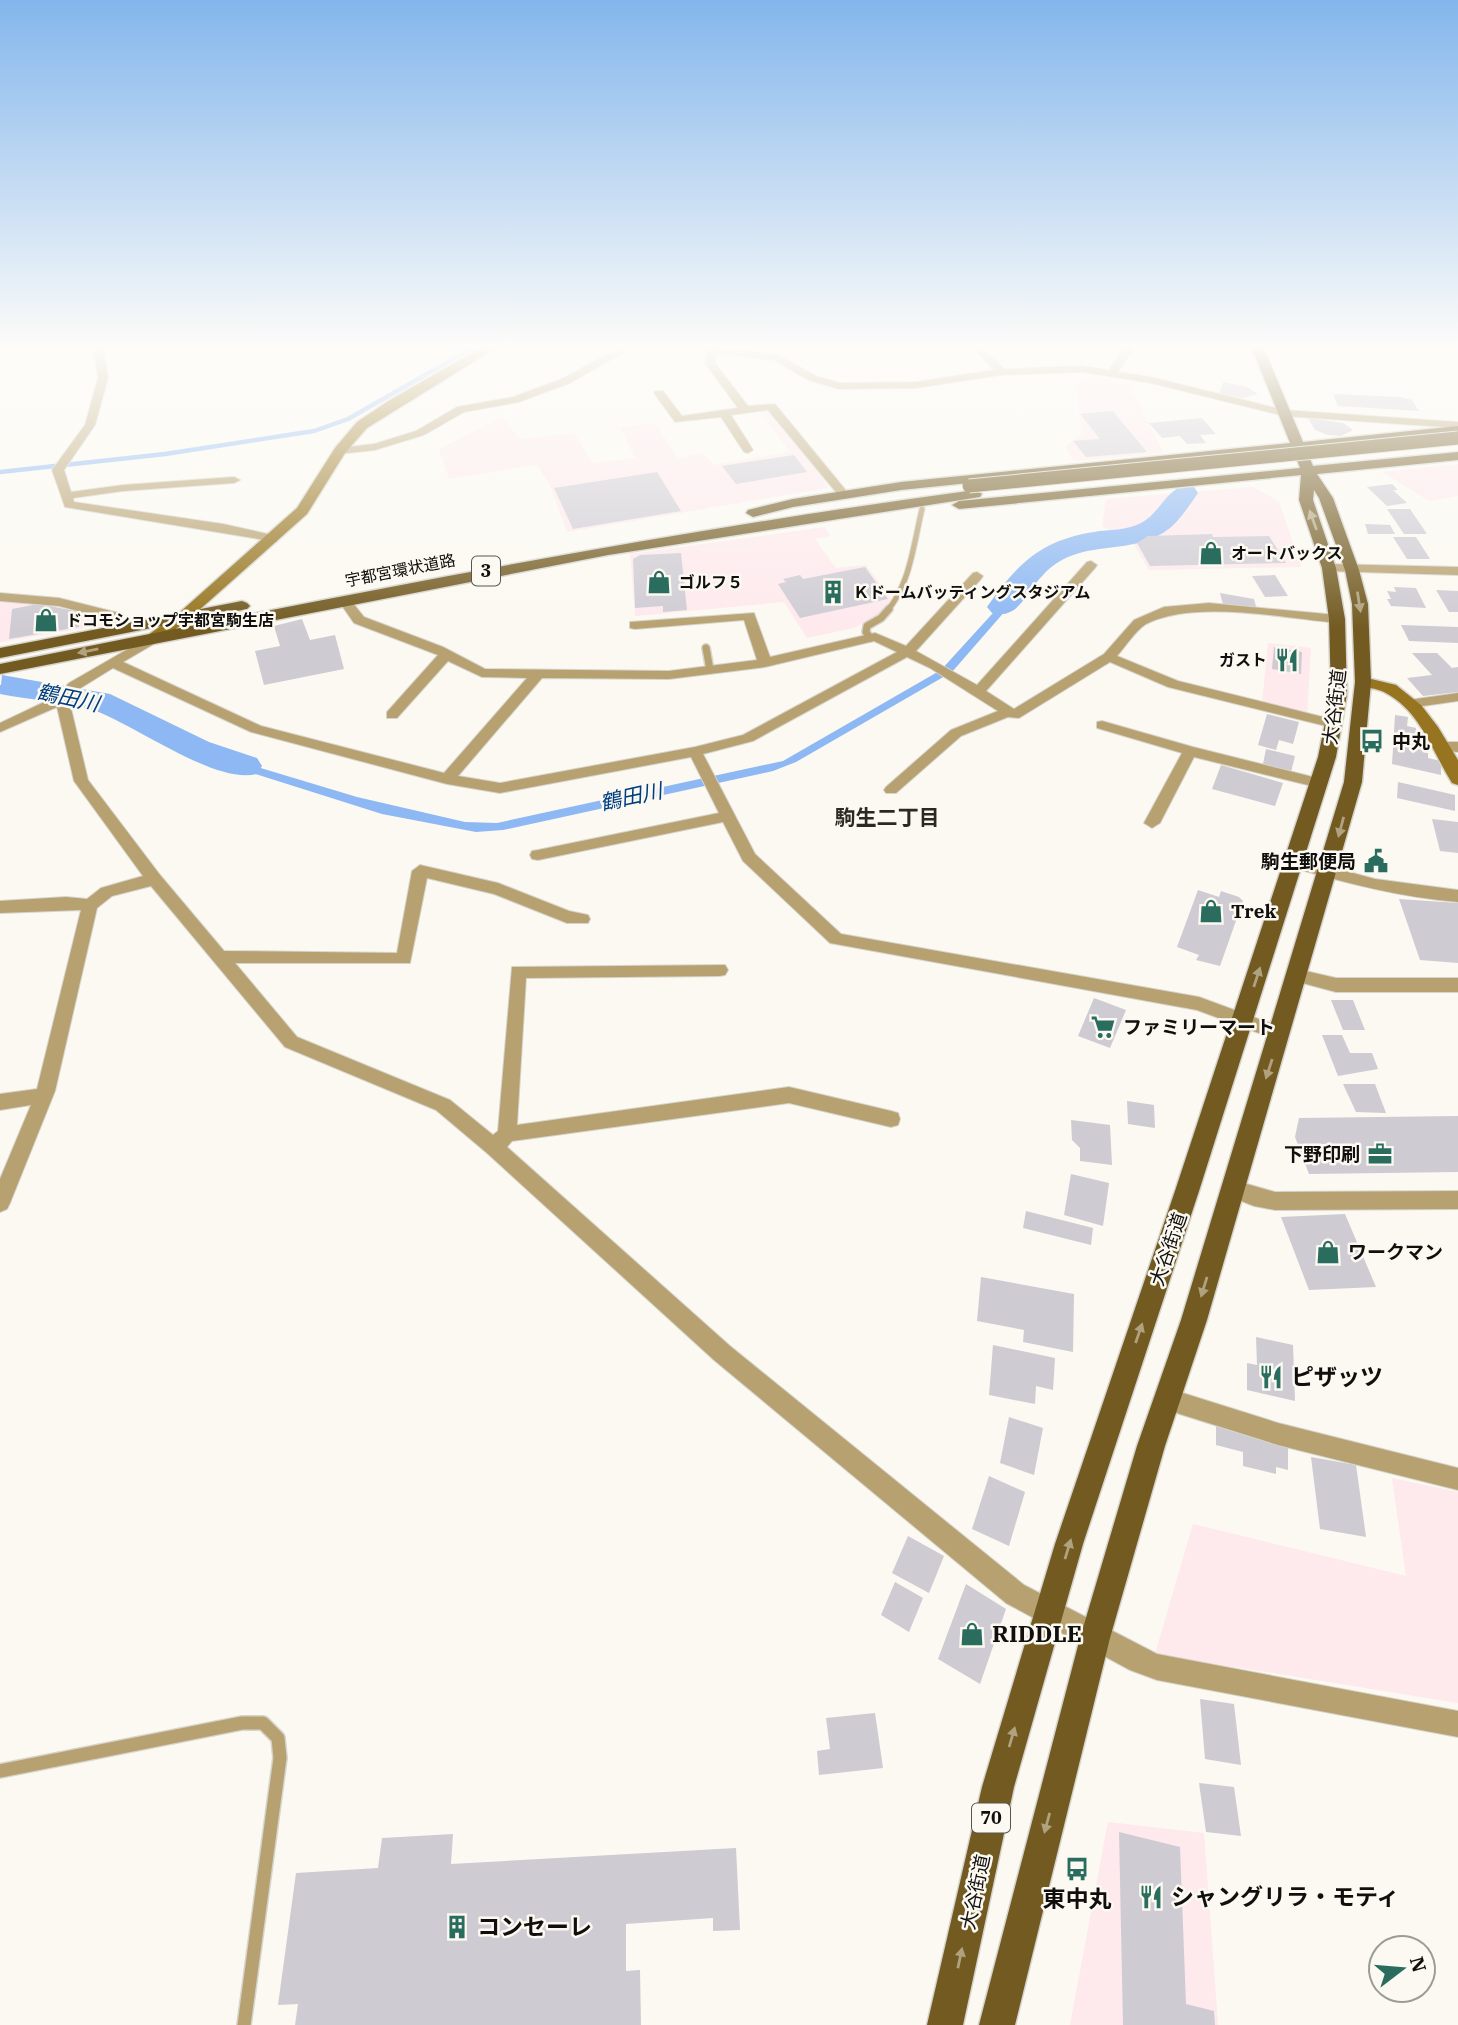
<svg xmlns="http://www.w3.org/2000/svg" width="1458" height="2025" viewBox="0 0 1458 2025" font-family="'IBM Plex Serif','Noto Sans JP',serif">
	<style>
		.commercial { fill: #fee9ed }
		.water { fill: #8db8f3 }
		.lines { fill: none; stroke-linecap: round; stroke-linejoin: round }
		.stream { stroke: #8db8f3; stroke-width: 4.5 }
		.river { fill: #8db8f3; fill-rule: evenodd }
		.building { fill: #cecbd3 }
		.lane-far2-casing { stroke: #d5d4cd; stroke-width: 7 }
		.lane-far1-casing { stroke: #d5d4cd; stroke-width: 10 }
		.lane-casing { stroke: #d5d4cd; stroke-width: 16 }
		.street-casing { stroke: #d5d4cd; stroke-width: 2 }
		.secondary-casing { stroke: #d5d4cd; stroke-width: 3 }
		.primary-casing { stroke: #d5d4cd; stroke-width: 3 }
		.lane-far2 { stroke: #b7a170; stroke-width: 5 }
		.lane-far1 { stroke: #b7a170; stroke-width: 7 }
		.lane { stroke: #b7a170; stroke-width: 13 }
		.street { fill: #b7a170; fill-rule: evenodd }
		.secondary { fill: #977520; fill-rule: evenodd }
		.primary { fill: #725a21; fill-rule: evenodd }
		.primary-bridge-casing { stroke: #d5d4cd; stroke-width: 15; stroke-linecap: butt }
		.primary-bridge { stroke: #725a21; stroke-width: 13 }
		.oneway { fill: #b0a27f }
		.labels { text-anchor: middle; stroke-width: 5; stroke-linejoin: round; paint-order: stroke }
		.far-poi-label { font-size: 16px; font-weight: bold; fill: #100f0d; stroke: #fbf9f1; text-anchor: start }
		.far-street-label { font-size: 16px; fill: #100f0d; stroke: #fbf9f1 }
		.shield { fill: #fbf9f1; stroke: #565551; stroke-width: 2 }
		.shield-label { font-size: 18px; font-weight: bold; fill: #100f0d }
		.street-label { font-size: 19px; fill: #100f0d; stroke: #fbf9f1 }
		.poi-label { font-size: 19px; font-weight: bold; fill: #100f0d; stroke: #fbf9f1; text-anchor: start }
		.water-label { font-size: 21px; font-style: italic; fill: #013e81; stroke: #fbf9f1 }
		.neighbourhood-label { font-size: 21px; font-weight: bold; fill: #2a2923; stroke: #fbf9f1 }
		.near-poi-label { font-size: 23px; font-weight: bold; fill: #100f0d; stroke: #fbf9f1; text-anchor: start }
	</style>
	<rect width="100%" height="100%" fill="#fbf9f1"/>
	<!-- commercial -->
	<g class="commercial">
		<path d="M1091,377l37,6 36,70 -90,8 -9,-14 17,-13 -6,-46 7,-10z"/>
		<path d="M769,408l50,64 9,16 -261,44 -18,-49 -12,-18 -88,14 -10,-30 63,-32 18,22 54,-6 19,30 42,-5 -15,-31 35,-4 23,35 25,-5 11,12 76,-13 -32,-42z"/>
		<path d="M1458,464v32l-29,5 -47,-29z"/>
		<path d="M1253,487l26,14 22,66 -152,3 -16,-27 -31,-17 4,-27z"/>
		<path d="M825,527l5,9 -15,3 21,29 30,-3 26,35 -9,12 -29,16 -47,10 -23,-36 -149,14 -5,-62z"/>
		<path d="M0,600l56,4 55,13 -2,7 -109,18z"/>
		<path d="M1268,643l43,5 -4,67 -45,-11z"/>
		<path d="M1392,1478l66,14v211l-303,-49 38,-130 213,52z"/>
		<path d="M1108,1822l96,11 14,192h-148z"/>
	</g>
	<!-- water -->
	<path class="water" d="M1178,494l8,2 -21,30 -10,6 -15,6 -60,6 -13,6 -26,20 -89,102 -156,90 -23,9 -270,59 -27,2 -94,-18 -196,-62 -31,-12 -63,-37 -92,-11v-7l98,12 83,47 176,53 108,25 32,1 286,-62 158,-91 93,-102 23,-16 21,-11 56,-6 16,-6 7,-5z"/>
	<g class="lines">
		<!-- stream -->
		<path class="stream" d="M0,472l165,-18 149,-23 34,-12 128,-73"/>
		<!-- river -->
		<g class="river">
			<path d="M1185,485l9,2 4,6c-10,14 -20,31 -35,40 -40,24 -84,4 -120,42 -17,17 -24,45 -51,38l-5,-6c30,-43 54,-67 107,-75 16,-3 32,-1 47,-9 18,-9 25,-33 44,-38z"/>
			<path d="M2,675l108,19 99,48 48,16 5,8 -5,8c-43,11 -125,-52 -167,-65 -29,-8 -61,-9 -90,-15z"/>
		</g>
	</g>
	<!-- building -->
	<g class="building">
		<path d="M1285,346h23l2,8 -23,-1z"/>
		<path d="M1223,382l24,5 11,7 -16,4 -23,-4z"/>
		<path d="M1333,394l67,3 12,3 7,11 -81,-5z"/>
		<path d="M1113,411l34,41 -61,5 -13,-16 27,-2 -20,-25z"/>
		<path d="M1202,418l14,16 -16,1 6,8 -19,1 -7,-8 -18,2 -13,-15z"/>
		<path d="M1308,418l35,5 10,7 -12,6 -13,-1 -13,-5z"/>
		<path d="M794,455l13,17 -71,12 -14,-18z"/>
		<path d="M657,472l24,39 -108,18 -19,-41z"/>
		<path d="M1392,484l6,6h-5l14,13 -20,3 -20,-19z"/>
		<path d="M1387,509h23l17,25h-23z"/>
		<path d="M1365,524l25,1 5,9h-27z"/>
		<path d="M1212,534l1,3 56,-1 17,27 -136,3 -13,-23 11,-7z"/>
		<path d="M1393,537h23l14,22h-23z"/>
		<path d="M681,553l6,57 -24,2v-6l-28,2 -2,-49 7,-4z"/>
		<path d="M865,567l23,32 -88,19 -22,-34 8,-2 -3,-3 17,-4 3,4z"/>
		<path d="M1275,575l13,21 -23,1 -13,-21z"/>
		<path d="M1394,587l22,1 10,20 -35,-2 -4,-7h4l-4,-8 9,1z"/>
		<path d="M1436,590l22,1v21h-9z"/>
		<path d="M1220,593l34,6 3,11 -33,-2z"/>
		<path d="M38,604l43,8 -2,15 -70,12 3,-30z"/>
		<path d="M302,619l8,21 25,-5 9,34 -80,16 -9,-34 25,-5 -6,-20z"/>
		<path d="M1401,625l57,2v16l-49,-2z"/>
		<path d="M1274,647l28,5 -1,22 -29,-5z"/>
		<path d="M1412,653h25l15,15 6,-1v25l-35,4 -16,-18 25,-3z"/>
		<path d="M1267,714l32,8 -6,22 -14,-4 -3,10 -18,-5z"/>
		<path d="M1395,715l13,2 -1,9 9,2v10l7,2v12l5,1v5l13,3v14l-49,-11z"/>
		<path d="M1266,749l29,7 -4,16 -28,-8z"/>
		<path d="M1221,765l62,18 -8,23 -63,-17z"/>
		<path d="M1398,782l57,13v16l-58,-13z"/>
		<path d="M1432,819l26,3v31l-18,-2z"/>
		<path d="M1198,890l21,7 2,-6 18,6 4,4 -23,65 -24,-6 3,-5 -22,-8z"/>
		<path d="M1399,899l59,4v60l-38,-3z"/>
		<path d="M1094,998l32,12 -16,38 -32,-12z"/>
		<path d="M1331,1000h22l12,30h-22z"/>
		<path d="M1322,1035h20l8,18h22l6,16 -40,7z"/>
		<path d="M1343,1084h32l11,29 -30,-1z"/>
		<path d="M1127,1101l27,4 1,23 -27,-4z"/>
		<path d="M1458,1116v56l-149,2 -14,-37 4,-19z"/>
		<path d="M1071,1120l39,5 2,40 -32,-4v-13l-8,-8z"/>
		<path d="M1071,1174l38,9 -6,43 -39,-11z"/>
		<path d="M1026,1211l67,17 -2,17 -68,-17z"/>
		<path d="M1345,1214l31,73 -67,3 -28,-73z"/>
		<path d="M981,1277l93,17 -1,58 -50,-10 1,-12 -47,-9z"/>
		<path d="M1256,1337l37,8 2,56 -48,-11v-27l10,2z"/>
		<path d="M993,1345l62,13 -2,32 -17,-4 -1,18 -46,-9z"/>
		<path d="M1009,1417l34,11 -9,47 -34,-12z"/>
		<path d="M1216,1426l72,18v26l-12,-3v7l-33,-8v-14l-27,-7z"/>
		<path d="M1311,1457l45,8 10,72 -46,-8z"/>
		<path d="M989,1476l36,16 -16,54 -37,-17z"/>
		<path d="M908,1536l36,20 -15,37 -37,-20z"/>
		<path d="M895,1582l28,16 -14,34 -28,-17z"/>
		<path d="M966,1584l40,25 -26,75 -42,-25z"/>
		<path d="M1200,1699l34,5 7,61 -36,-6z"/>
		<path d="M875,1713l8,55 -64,7 -2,-24 13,-2 -4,-31z"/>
		<path d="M1199,1783l35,4 7,49 -35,-4z"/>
		<path d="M1119,1832l61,15 6,157 28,7 1,14h-92z"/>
		<path d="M453,1834l-2,30 285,-16 4,82 -27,1v-13l-87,6v47l14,-1 1,55h-346l3,-21 -20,1 18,-132 82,-5 4,-30z"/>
	</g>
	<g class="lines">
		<!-- lane-far2 casing -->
		<g class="lane-far2-casing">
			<path id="lane-far2" d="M887,611c23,-26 27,-69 35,-102"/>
		</g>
		<!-- lane-far1 casing -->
		<g class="lane-far1-casing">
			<g id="lane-far1">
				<path d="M870,638l-4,-6 1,-6 14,-8 8,-9"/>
				<path d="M706,648l4,22"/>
			</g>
		</g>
		<!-- lane casing -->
		<g class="lane-casing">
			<path id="lane" d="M0,1771l242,-48h21l15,15 2,20 -36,267"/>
		</g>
		<!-- street casing -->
		<g class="street-casing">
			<g id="street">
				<path d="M93,346h10l5,32 -13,47 -31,45 7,22 52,-7 111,-8 6,3 -6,3 -111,8 -50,7 1,4 149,22 54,12v6l-212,-35 -13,-37 33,-45 13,-47z"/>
				<path d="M622,346h13l-65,37 -51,19 -55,10 -40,23 -49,15 -35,4 -5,-3 5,-3 34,-4 42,-13 41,-24 56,-10 49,-18z"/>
				<path d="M675,346h33l68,8 40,22 24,7 76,-1 78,-12 -23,-24h11l22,23 78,-3 27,4 17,-24h10l-18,26 33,5 133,33 174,12v6l-174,-12 -133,-33 -69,-11 -81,3 -85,13 -77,1 -31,-9 -34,-20 -58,-7 -1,10 33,43 27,-2 73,89 2,2 -6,3 -4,-1 -72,-87 -37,5 22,35 -5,3 -4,-1 -23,-35 -46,5 -21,-29 1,-2h8l19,25 56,-8 -33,-45 2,-11z"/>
				<path d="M1091,561l6,4 -2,3 -109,123 28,18 90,-55 30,-34 30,-13 45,-4 128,12 6,4 -6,4c-54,-5 -143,-24 -191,1 -11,7 -20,22 -29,32l61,25 161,40 2,3 -7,4 -166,-41 -58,-25 -91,56 -11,-1 -47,19 -65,57h-10l-2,-3 2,-3 65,-57 47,-19 -68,-43 -23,-11 -154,84 -50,13 52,100 86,80 358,63 87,32 3,5 -3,5 -6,2 -83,-31 -367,-67 -87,-82 -20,-39 -185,38 -6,-1 -2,-4 2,-4 6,-1 181,-37 -28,-56 -191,36 -53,-9 -196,-52 -138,-64 -34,21 -10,11 19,80 72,95 64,76 173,2 15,-82 8,-6 78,18 71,28 19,4 2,4 -2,4h-21l-73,-29 -67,-16 -17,85h-175l62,74 153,63 43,35 5,-4 14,-164 213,-2 3,5 -3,5 -6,1 -193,2 -9,147 272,-38 102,24 7,2 2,6 -2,6 -7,2 -102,-24 -277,38 -5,6 223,199 294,239 133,69 301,57v26l-301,-57 -27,-10 -124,-67 -292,-243 -227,-207 -51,-43 -151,-63 -134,-161 -39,10 -15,12 -42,183 -45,112 -3,6 -7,3v-33l31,-74 -31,5v-16l37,-5 44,-179 -81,3v-12l66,-4 21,2 14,-11 42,-12 -69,-95 -17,-74 -57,25v-9l57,-27 12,-13 85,-49 7,4 -2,3 -36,21 138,64 183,47 83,-95 -45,-1 -34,-16 -51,57h-10v-6l51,-57 -84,-32 -16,-23 2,-3h8l16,20 79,30 42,22 184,2 88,-11 -13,-40 -109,9 -5,-1v-6l124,-9 16,44 105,-24 31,13 67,-73 4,-1 6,4 -2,3 -65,72 61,34 110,-123zM874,641l23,11 -154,83 -48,12 -195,36 -42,-7 84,-98 127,1 96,-12z"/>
				<path d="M1329,564l129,3v8l-133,-4 -2,-3z"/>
				<path d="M0,593l59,5 60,15 10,16 -7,4 -5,-1 -8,-13 -50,-13 -59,-5z"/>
				<path d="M1458,693v8l-49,7 -7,-4 7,-4z"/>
				<path d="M1102,721l91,26 132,33 2,3 -7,5 -126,-31 -34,66 -8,5 -8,-5 38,-70 -85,-25v-6z"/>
				<path d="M1444,742h14v10l-19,-2 -2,-3 2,-3z"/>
				<path d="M1294,857l81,22 83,11v12c-58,-5 -114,-19 -170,-36l-2,-4z"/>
				<path d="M1297,969l39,9h122v14h-122l-45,-12 -3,-5 3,-5z"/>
				<path d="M1233,1180l42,12 183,-1v18l-183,1 -21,-4 -28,-11 -3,-6 3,-6z"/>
				<path d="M1167,1388l111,35 180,45v22l-180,-45 -111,-35 -8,-3 -3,-8 3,-8z"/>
			</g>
		</g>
		<!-- secondary casing -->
		<g class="secondary-casing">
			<g id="secondary">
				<path d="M484,346h15l-132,82 -22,25 -38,61 -118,105 -29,22h-12l-2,-3 2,-3 31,-22 118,-105 38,-60 22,-26 33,-22z"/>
				<path d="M1363,677l33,8 25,20 17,22 20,33v25l-6,-2c-20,-32 -32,-73 -68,-91 -8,-4 -18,-4 -27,-7l-2,-3z"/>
			</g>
		</g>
		<!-- primary casing -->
		<g class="primary-casing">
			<g id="primary">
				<path d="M1251,346h12l40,96 155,-16v8l-152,15 7,17 145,-14v8l-141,14 16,24 26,72 9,34 3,78 -9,100 -155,538 -42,126 -55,192 -95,387h-36l101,-387 57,-192 44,-126 163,-538 11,-100 -3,-78 -7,-34 -26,-72 -5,-8 -1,10 23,68 9,51 2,75 -11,63 -136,431 -117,356 -69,243 -51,238h-36l55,-238 73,-243 121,-356 142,-431 13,-63 -2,-75 -7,-51 -23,-68 2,-25 -342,34 -7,-4 7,-4 341,-33 -7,-18 -392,40 -108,17 -40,10 -7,-4 2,-3 45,-11 108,-17 389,-39z"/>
				<path d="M975,490l7,4 -2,3 -372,58 -608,119v-10c324,-65 647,-130 975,-174z"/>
				<path d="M242,601l5,2 3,3 -3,3 -247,49v-10z"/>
			</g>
		</g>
		<!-- lane-far2 -->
		<use href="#lane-far2" class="lane-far2"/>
		<!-- lane-far1 -->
		<use href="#lane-far1" class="lane-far1"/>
		<!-- lane -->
		<use href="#lane" class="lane"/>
		<!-- street -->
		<use href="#street" class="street"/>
		<!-- secondary -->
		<use href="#secondary" class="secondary"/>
		<!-- primary -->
		<use href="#primary" class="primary"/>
		<!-- primary-bridge casing -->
		<g class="primary-bridge-casing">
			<path id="primary-bridge" d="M969,486l489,-48"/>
		</g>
		<!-- primary-bridge -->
		<use href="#primary-bridge" class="primary-bridge"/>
	</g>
	<!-- one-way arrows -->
	<defs><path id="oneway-solid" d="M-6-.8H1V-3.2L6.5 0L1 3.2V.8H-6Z" transform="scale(1.75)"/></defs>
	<g class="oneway">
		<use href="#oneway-solid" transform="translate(1313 520) rotate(-110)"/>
		<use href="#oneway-solid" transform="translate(1359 602) rotate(81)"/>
		<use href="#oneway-solid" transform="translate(88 651) rotate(169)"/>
		<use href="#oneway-solid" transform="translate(1341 827) rotate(105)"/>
		<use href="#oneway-solid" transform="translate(1257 977) rotate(-72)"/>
		<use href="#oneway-solid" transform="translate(1269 1069) rotate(108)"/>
		<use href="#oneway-solid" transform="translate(1204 1287) rotate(107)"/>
		<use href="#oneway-solid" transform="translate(1139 1333) rotate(-71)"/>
		<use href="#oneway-solid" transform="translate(1068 1549) rotate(-73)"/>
		<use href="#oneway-solid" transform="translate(1012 1737) rotate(-74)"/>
		<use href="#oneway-solid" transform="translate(1047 1823) rotate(105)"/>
		<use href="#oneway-solid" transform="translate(960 1958) rotate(-78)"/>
	</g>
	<!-- sky -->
	<linearGradient id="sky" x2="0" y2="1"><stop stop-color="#83b6ec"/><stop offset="0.55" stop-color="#fdfcf9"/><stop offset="1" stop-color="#fdfcf9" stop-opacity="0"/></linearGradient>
	<rect width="1458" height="630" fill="url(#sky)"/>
	<!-- icons -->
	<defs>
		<g id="shop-bare" transform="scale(1.89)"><path d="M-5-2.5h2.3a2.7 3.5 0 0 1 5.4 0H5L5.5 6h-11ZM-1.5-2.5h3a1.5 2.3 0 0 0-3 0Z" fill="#2a6d5e" stroke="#fbf9f1" stroke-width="2.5" paint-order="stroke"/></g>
		<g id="building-bare" transform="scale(1.89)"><path d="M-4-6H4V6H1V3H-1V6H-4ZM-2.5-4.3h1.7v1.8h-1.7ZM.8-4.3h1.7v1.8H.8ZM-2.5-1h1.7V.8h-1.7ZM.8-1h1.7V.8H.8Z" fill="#2a6d5e" stroke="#fbf9f1" stroke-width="2.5" paint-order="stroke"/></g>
		<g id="restaurant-bare" transform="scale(1.89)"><path d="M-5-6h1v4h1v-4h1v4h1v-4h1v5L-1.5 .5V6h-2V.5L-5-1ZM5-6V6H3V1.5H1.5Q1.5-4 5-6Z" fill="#2a6d5e" stroke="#fbf9f1" stroke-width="2.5" paint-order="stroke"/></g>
		<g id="bus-bare" transform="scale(1.89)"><path d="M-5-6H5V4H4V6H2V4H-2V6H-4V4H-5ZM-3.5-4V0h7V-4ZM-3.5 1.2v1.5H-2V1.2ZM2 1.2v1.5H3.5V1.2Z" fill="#2a6d5e" stroke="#fbf9f1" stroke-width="2.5" paint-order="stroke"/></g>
		<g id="civic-bare" transform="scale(1.89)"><path d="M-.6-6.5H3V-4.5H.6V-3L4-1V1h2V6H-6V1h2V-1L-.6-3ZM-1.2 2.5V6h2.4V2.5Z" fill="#2a6d5e" stroke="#fbf9f1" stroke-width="2.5" paint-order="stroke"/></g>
		<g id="supermarket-bare" transform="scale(1.89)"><path d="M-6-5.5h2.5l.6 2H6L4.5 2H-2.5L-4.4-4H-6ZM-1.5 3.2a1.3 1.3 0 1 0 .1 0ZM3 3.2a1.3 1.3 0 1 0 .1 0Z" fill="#2a6d5e" stroke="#fbf9f1" stroke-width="2.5" paint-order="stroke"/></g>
		<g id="office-bare" transform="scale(1.89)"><path d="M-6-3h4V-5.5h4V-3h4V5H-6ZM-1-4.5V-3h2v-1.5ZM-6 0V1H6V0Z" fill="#2a6d5e" stroke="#fbf9f1" stroke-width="2.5" paint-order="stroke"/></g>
	</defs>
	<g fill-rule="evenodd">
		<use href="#shop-bare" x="1211" y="553"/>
		<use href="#shop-bare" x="659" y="582"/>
		<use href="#building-bare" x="833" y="592"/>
		<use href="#shop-bare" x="46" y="620"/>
		<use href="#restaurant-bare" x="1287" y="660"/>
		<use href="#bus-bare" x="1372" y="741"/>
		<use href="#civic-bare" x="1376" y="861"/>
		<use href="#shop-bare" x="1211" y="911"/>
		<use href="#supermarket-bare" x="1103" y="1027"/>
		<use href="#office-bare" x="1380" y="1154"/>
		<use href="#shop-bare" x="1328" y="1252"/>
		<use href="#restaurant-bare" x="1271" y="1377"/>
		<use href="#shop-bare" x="972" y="1634"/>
		<use href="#bus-bare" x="1077" y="1869"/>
		<use href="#restaurant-bare" x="1151" y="1897"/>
		<use href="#building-bare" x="457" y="1927"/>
	</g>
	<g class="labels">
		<!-- far-poi labels -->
		<g class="far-poi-label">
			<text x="1231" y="559">オートバックス</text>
			<text x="679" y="588">ゴルフ５</text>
			<text x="853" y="598">Ｋドームバッティングスタジアム</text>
			<text x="66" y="626">ドコモショップ宇都宮駒生店</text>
			<text x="1267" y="666" text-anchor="end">ガスト</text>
		</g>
		<!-- far-street labels -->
		<g class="far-street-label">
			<text transform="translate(400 570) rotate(-11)" y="6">宇都宮環状道路</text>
		</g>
		<!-- shield labels -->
		<g class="shield">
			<rect x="472" y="556.5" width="28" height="29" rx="5"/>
			<rect x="972" y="1803.5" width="38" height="29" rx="5"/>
		</g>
		<g class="shield-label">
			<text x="486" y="577">3</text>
			<text x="991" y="1824">70</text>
		</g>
		<!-- street labels -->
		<g class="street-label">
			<text transform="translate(1334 707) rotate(-83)" y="7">大谷街道</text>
			<text transform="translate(1168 1249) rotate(-71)" y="7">大谷街道</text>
			<text transform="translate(975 1892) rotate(-78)" y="7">大谷街道</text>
		</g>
		<!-- poi labels -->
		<g class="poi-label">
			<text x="1392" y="748">中丸</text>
			<text x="1356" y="868" text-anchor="end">駒生郵便局</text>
			<text x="1231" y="918">Trek</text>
			<text x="1123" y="1034">ファミリーマート</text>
			<text x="1360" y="1161" text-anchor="end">下野印刷</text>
			<text x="1348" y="1259">ワークマン</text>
		</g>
		<!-- water labels -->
		<g class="water-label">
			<text transform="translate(68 698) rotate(12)" y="7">鶴田川</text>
			<text transform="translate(631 797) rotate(-12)" y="7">鶴田川</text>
		</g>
		<!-- neighbourhood labels -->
		<g class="neighbourhood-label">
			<text x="887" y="825">駒生二丁目</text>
		</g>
		<!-- near-poi labels -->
		<g class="near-poi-label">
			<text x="1291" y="1385">ピザッツ</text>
			<text x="992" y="1642">RIDDLE</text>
			<text x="1171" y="1905">シャングリラ・モティ</text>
			<text x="1077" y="1907" text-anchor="middle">東中丸</text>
			<text x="477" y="1935">コンセーレ</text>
		</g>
	</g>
	<!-- north arrow -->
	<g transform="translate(1402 1969) rotate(74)"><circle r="33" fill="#fbf9f1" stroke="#9d9b96" stroke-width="2"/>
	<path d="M0-5L12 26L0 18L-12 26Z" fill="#2a6d5e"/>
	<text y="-10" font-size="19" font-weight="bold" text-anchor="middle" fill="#100f0d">N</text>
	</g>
</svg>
